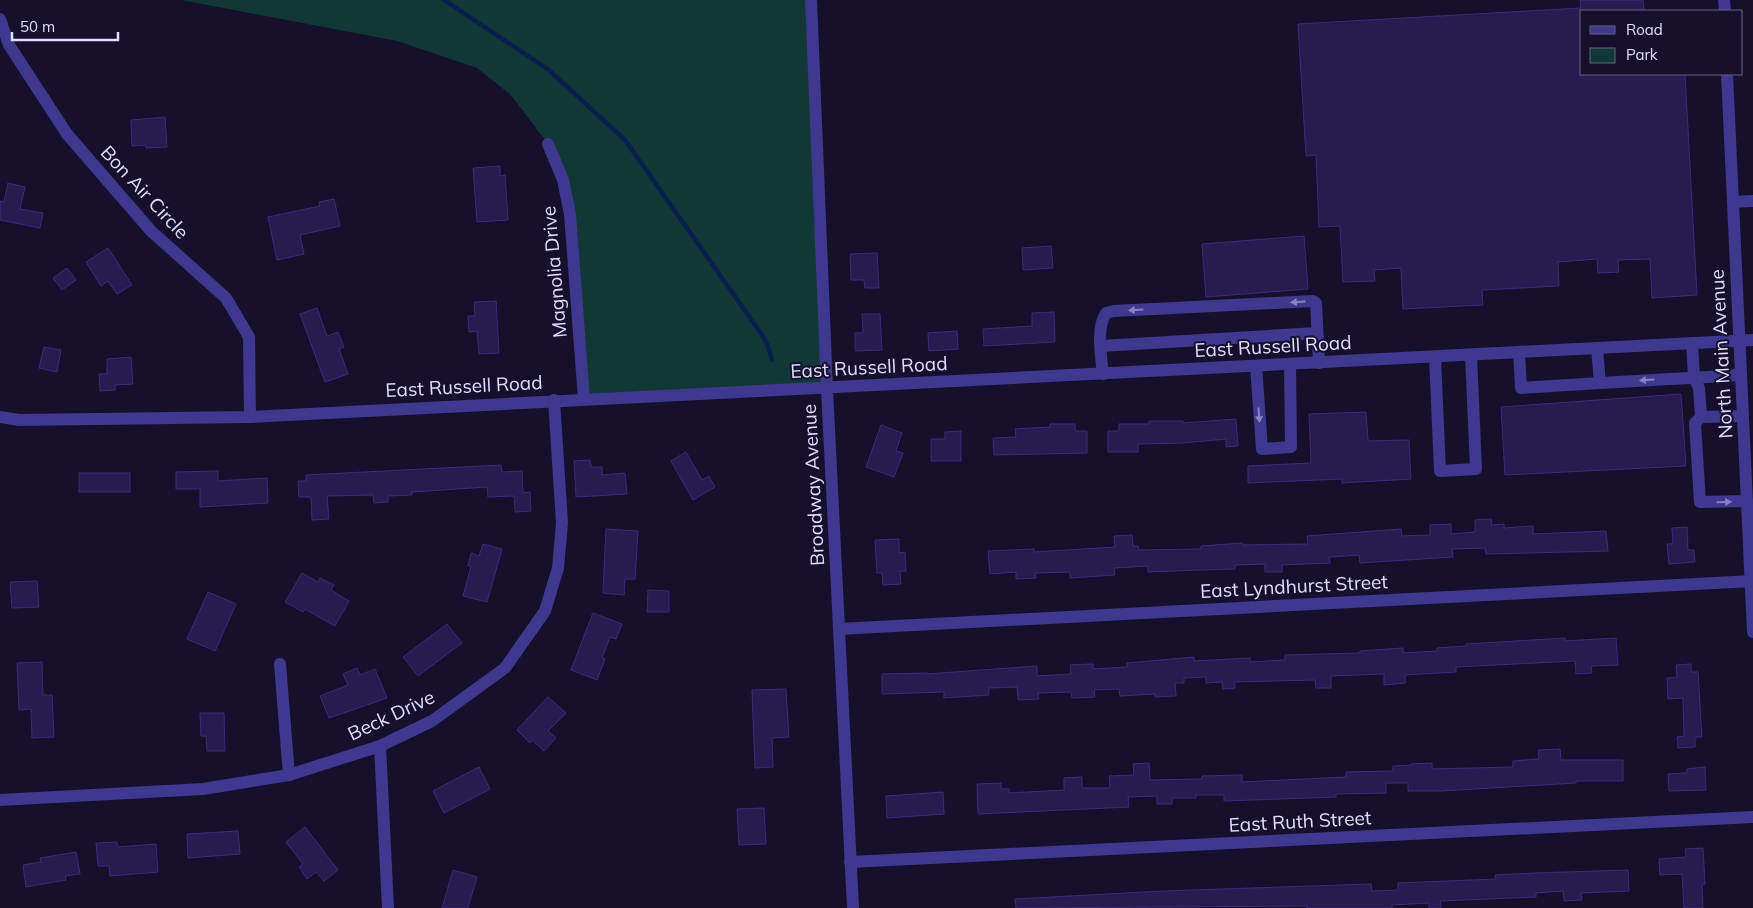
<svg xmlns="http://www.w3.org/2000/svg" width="1753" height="908" viewBox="0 0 1753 908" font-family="Mulish,sans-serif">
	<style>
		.green { fill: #123737 }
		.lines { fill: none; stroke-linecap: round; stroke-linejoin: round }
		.stream { stroke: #08204e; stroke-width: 4.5 }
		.building { fill: #271b4f; stroke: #3d2c7c }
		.minor { stroke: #3e388e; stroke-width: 12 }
		.oneway { fill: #8782c1 }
		.labels { text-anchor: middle; stroke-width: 4; stroke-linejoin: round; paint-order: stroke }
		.street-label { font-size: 19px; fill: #e1dcff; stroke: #16102d }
	</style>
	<rect width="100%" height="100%" fill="#16102d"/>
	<!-- green -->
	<path class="green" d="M181,0h630l16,389 -243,10 -14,-185 -22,-70 -37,-49 -34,-27 -80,-27z"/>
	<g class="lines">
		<!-- stream -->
		<path class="stream" d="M444,0l105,70 76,70 135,192 8,14 4,14"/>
	</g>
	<!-- building -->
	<g class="building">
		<path d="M1580,0h63l1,11h-62v63h103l12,221 -45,3 -2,-39 -32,1 1,12 -21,1 -1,-14 -39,3 1,24 -77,4 1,15 -80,4 -2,-41 -27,2 1,11 -32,1 -3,-56 -21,1 -3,-72 -10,1 -8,-132 283,-16z"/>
		<path d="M165,117l2,30 -21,1v-3l-14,1 -1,-26z"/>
		<path d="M500,166v10l5,-1 3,45 -31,2 -4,-54z"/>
		<path d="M8,183l17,4 -5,22 23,4 -3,15 -40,-8v-19l4,1z"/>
		<path d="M334,199l6,27 -40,9 4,19 -27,6 -9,-43 52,-11 -1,-4z"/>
		<path d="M1304,236l4,53 -102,8 -4,-53z"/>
		<path d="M1051,246l2,22 -30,2 -1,-22z"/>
		<path d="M108,248l24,37 -15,9 -9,-13 -7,5 -15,-24z"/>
		<path d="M877,253l2,35h-14l-1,-8h-13l-1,-26z"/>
		<path d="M67,268l9,12 -14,10 -9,-12z"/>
		<path d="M496,301l3,52 -20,1 -2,-23 -8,1 -1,-16h7l-1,-14z"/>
		<path d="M317,308l10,28 11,-4 6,15 -5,2 9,25 -23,8 -25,-68z"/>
		<path d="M1054,312l1,30 -71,4 -1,-17 49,-3v-13z"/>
		<path d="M862,314h18l2,36 -27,1v-18h8z"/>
		<path d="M957,331l1,18 -29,2 -1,-18z"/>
		<path d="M44,347l17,3 -4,22 -18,-4z"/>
		<path d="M131,357l2,27 -18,1v5l-15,1 -1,-17h8v-15z"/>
		<path d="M1681,394l5,72 -181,9 -4,-68z"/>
		<path d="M1366,412l2,29 41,-1 2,39 -69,4v-4l-94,4v-17l63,-3 -2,-49z"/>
		<path d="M1236,419l2,27 -12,1v-8l-43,4 -45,1v8h-30v-21h11v-7h30v-3h34v2z"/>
		<path d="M1050,424h25v7h12v22l-93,2 -1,-17 23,-1 -1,-8 35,-2z"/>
		<path d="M881,425l21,8 -6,18 7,2 -9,24 -28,-10z"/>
		<path d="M961,431v30h-30v-22h14v-7z"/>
		<path d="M686,452l16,28 7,-4 6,11 -22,13 -22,-39z"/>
		<path d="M590,460l1,7h11v8l23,-2 2,21 -51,3 -2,-36z"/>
		<path d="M501,465l1,7 20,-1 1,22 7,-1 1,19 -16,1 -1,-16 -26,1 -1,-10 -75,5v3l-24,1v6l-14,1 -1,-8 -46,1 2,23 -17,1 -1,-23h-12l-1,-16h8v-6z"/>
		<path d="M218,471v10l49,-3 1,25 -68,4v-18h-24v-17z"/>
		<rect x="79" y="473" width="51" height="19"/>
		<path d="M1491,519l1,6 12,-1v4l29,-2v8l73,-3 2,20 -122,3 -1,-6 -33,1 1,8 -93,6 -1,-8 -30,2 1,6 -48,2v7h-17v-8l-30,1v4l-34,1 -53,2v-6l-34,2 1,7 -45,3v-6l-35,1 1,5 -20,1v-7l-26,2 -2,-23 46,-2v3l81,-5 -1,-11 18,-1 1,11h5l1,4 62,-1v-3l41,-3 1,2 65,-1 -1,-8 94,-7 1,7 28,-1v-10l21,-1v10l24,-2v-12z"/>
		<path d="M1687,527l1,23h6l1,12 -26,2 -2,-20h6l-1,-16z"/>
		<path d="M606,529l32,2 -3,48h-10l-1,16 -21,-2z"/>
		<path d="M899,539v14l6,-1 1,19h-6l1,13 -18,1 -1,-12h-5l-2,-33z"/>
		<path d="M483,544l19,5 -15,53 -24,-6 8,-30h-3l3,-13 8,3z"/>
		<path d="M302,573l16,9 2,-4 14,7 -3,5 18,11 -14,25 -30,-17 -2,3 -18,-10z"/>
		<path d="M37,581l2,26 -27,1 -2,-26z"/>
		<path d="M648,590l21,1v21h-22z"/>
		<path d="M208,592l28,12 -21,47 -28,-12z"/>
		<path d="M593,613l29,11 -6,15 -6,-2 -8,21 3,1 -8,21 -26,-10z"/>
		<path d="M447,624l15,19 -44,33 -15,-19z"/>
		<path d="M1565,638v3l51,-3 2,27 -27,1 1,7 -16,1 -1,-13 -119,6v5l-51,3v8l-21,2v-11l-53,2v12h-15l-1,-8 -81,2 1,6 -12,1 -1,-7 -16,1v-6l-22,1v5h-9l1,13 -21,1v-3l-35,2 -1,-7 -25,1 1,7 -23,1 -1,-6 -33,1 1,6 -21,1 -1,-13 -28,1v7l-45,3v-6l-62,2v-20l45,-1v1l110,-8v10l34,-2 -1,-9 23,-1v5l34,-2v-4l67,-6v4l56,-3v4l35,-2v-5l75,-2v-2l43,-3v5l34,-2v-3l29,-2v-2z"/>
		<path d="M42,662l1,33h9l2,42 -22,1 -1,-29 -12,1 -2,-47z"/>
		<path d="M1691,664v8h7l4,65h-7v10l-17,1 -1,-11 7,-1 -1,-38 -15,1 -1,-21 10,-1 -1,-12z"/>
		<path d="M357,668l3,7 15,-6 12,29 -58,20 -9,-22 28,-11 -5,-11z"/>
		<path d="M786,689l3,48 -17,1 1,29 -18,1 -3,-78z"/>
		<path d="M548,697l18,16 -18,18 8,7 -12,13 -12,-11 -2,3 -13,-13z"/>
		<path d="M200,713h24l1,38h-18l-1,-15h-5z"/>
		<path d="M1560,749l1,11h62v21h-47v2l-135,8h-33v-8h-22v10l-50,1v3l-112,4v-6h-28v3h-24v6h-15v-8l-29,1 1,10 -151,7 -1,-30 24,-1v6h8v4l55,-3v-12l18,-1v11h28l-1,-12 25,-1 -1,-11 16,-1 1,17 52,-1v-3l40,-1v7l104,-5v-5l47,-1v-5l18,-1v-1l21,-1v6l81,-2v-6l26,-2 -1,-9z"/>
		<path d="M479,767l11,22 -46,24 -11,-22z"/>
		<path d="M1705,767l1,23 -37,1 -1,-17 19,-1v-4z"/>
		<path d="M943,792l1,22 -57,4 -1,-22z"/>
		<path d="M764,808l2,36 -27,1 -2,-36z"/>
		<path d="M305,827l33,43 -14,11 -8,-9 -9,7 -8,-12 4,-3 -17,-22z"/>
		<path d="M238,831l2,23 -52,4 -1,-24z"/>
		<path d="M117,842v5l39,-3 2,28 -48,4 -1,-10h-11l-2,-23z"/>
		<path d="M1703,848l2,36 -3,1 1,23h-19l-2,-34 -22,1 -1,-16 27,-2 -1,-8z"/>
		<path d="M76,852l4,22 -15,2 1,4 -40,7 -3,-22 18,-3 -1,-4z"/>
		<path d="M453,870l24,7 -9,31h-26z"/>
		<path d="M1628,870l1,21 -48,2 1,7 -18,1 -1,-10 -27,2v4l-96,4 1,7h-12v-5l-37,2v3h-85v-2l-291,2 -1,-9 148,-8 208,-7 1,7 26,-1v-7l98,-4 -1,-4 40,-2z"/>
	</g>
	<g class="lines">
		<!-- minor -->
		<g class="minor">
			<path d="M811,0l16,389 26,519"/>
			<path d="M1724,0l1,11"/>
			<path d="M0,19l9,26 58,89 84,97 75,67 23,39 1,80"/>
			<path d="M1727,74l26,558"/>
			<path d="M548,144l15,36 7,34 14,185"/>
			<path d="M1733,202l20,-1"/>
			<path d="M1692,343l2,34 5,11 2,29"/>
			<path d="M1101,346l216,-13"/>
			<path d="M1519,352l2,36 79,-5 -3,-35"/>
			<path d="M1435,357l5,114 36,-2 -5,-114"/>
			<path d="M1256,366l6,83 29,-2 -1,-83"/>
			<path d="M1103,374c-2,-18 -7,-46 3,-61l8,-2 199,-10 3,2 3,60"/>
			<path d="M1600,383l141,-8"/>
			<path d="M1743,416l-42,1 -6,6 5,79 47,-1"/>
			<path d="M0,417l19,3 231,-3 1503,-77"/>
			<path d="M839,629l914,-48"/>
			<path d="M280,664l9,111"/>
			<path d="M380,746l8,162"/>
			<path d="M0,800l203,-11 86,-14 91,-29 52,-25 73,-53 40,-57 13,-43 4,-45 -8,-123"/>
			<path d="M850,862l903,-45"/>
		</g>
	</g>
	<!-- one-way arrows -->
	<defs><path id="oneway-solid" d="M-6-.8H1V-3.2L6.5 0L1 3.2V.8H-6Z" transform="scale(1.25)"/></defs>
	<g class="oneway">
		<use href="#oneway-solid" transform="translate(1298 302) rotate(177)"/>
		<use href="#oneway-solid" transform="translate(1136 310) rotate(177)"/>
		<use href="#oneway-solid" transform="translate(1647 380) rotate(177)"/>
		<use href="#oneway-solid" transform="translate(1259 415) rotate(86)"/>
		<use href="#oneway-solid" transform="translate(1724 502) rotate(-2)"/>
	</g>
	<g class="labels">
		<!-- street labels -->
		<g class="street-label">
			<text transform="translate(145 192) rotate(47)" y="7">Bon Air Circle</text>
			<text transform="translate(554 272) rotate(-95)" y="7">Magnolia Drive</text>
			<text transform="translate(1273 346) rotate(-3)" y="7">East Russell Road</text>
			<text transform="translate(1721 354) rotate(-93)" y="7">North Main Avenue</text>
			<text transform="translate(869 367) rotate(-3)" y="7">East Russell Road</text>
			<text transform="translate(464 386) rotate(-3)" y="7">East Russell Road</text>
			<text transform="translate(813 485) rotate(-93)" y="7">Broadway Avenue</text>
			<text transform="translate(1294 586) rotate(-3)" y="7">East Lyndhurst Street</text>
			<text transform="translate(391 715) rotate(-25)" y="7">Beck Drive</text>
			<text transform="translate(1300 821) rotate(-3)" y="7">East Ruth Street</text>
		</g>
	</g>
	<!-- legend -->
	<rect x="1580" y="10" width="162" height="65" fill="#16102d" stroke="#676281"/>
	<rect x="1590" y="26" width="25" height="8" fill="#3e388e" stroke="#676281"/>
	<text x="1626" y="35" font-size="15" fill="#e1dcff">Road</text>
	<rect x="1590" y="48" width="25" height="15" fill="#123737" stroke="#676281"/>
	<text x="1626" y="60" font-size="15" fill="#e1dcff">Park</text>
	<!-- scale -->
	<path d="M12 32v8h106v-8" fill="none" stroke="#e1dcff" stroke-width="2.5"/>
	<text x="20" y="32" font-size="15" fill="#e1dcff" stroke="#16102d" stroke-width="4" paint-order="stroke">50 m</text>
</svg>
